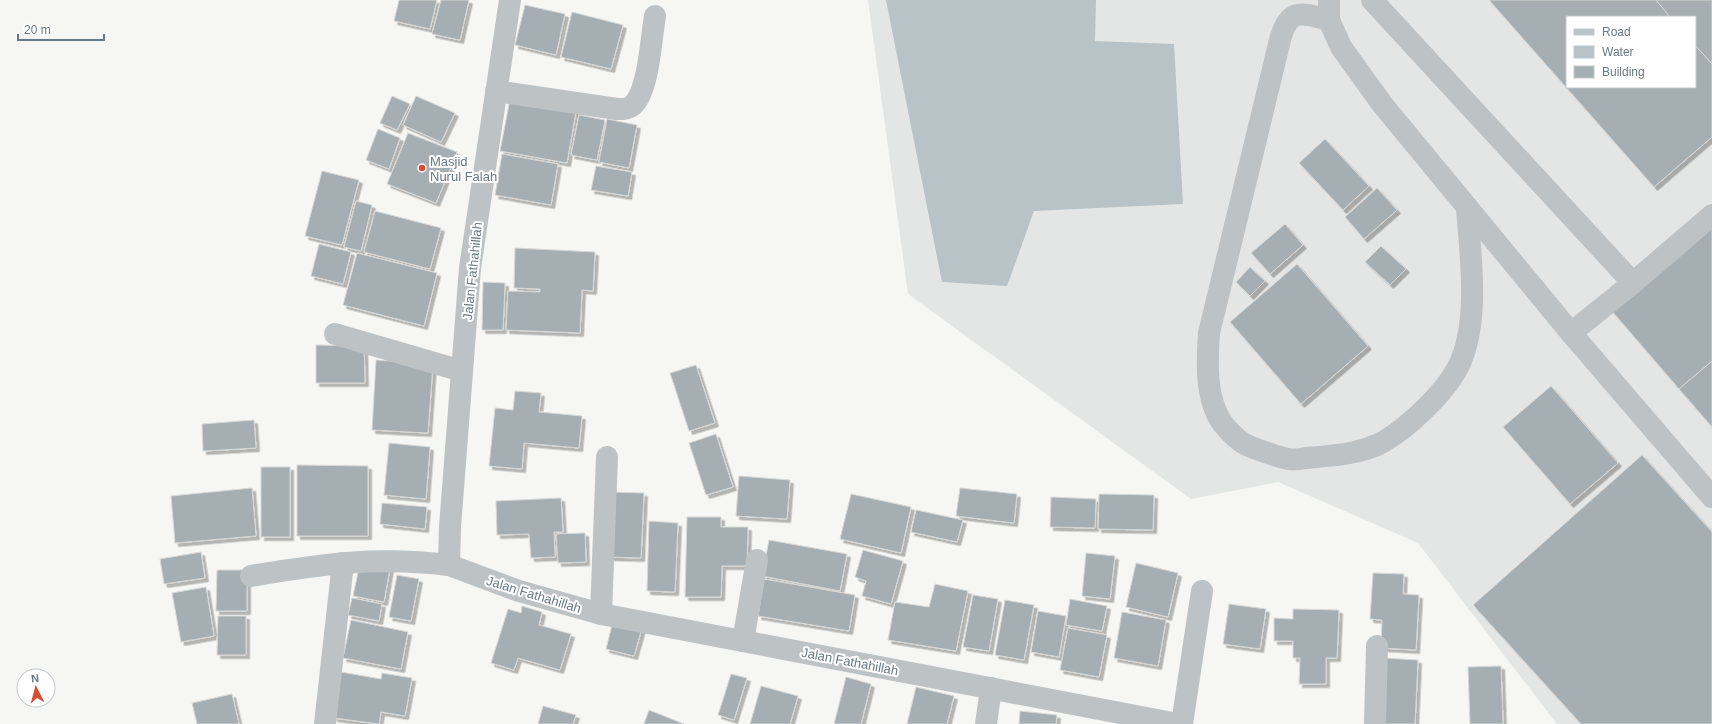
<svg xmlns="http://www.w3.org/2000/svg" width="1712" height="724" viewBox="0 0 1712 724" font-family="Arial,sans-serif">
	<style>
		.built { fill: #e4e6e5; fill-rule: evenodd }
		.water { fill: #b7c3c7 }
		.building { fill: #a5aeb3; stroke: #d8d8d6; filter: url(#shadow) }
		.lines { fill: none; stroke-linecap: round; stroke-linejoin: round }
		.minor { stroke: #bdc2c5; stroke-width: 22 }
		.poi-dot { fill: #d84c32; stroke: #fff; stroke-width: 1.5 }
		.labels { text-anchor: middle; stroke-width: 4; stroke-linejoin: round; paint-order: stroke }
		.poi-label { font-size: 13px; fill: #677983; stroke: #fff; text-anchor: start }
		.street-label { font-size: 13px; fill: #677983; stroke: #fff }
	</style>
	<defs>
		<filter id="shadow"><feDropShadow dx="3.5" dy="3.5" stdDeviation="0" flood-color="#0004"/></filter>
	</defs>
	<rect width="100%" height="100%" fill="#f6f6f4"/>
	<!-- built -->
	<path class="built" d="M868,0h844v724h-155l-139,-181 -140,-61 -87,17 -283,-205zM1567,17h128v70h-128z"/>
	<!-- water -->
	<path class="water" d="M886,0h210l-1,41 79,3 9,160 -149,7 -27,75 -65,-4z"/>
	<!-- building -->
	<g class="building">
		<path d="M399,0h38l-7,29 -36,-8z"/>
		<path d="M441,0h28l-9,40 -28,-6z"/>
		<path d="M1489,0h167l14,17h-103v70h128v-42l17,19v73l-58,50z"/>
		<path d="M1656,0h56v64l-17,-19v-28h-25z"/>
		<path d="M525,5l40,9 -9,41 -41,-10z"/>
		<path d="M572,12l51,13 -12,44 -50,-12z"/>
		<path d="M511,94l66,12 -10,57 -67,-12z"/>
		<path d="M392,96l18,8 -13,26 -17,-7z"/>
		<path d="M416,96l39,17 -14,29 -38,-17z"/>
		<path d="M579,115l26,5 -8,40 -26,-5z"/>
		<path d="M607,119l30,6 -8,43 -30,-6z"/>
		<path d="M378,129l22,9 -11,31 -23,-9z"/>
		<path d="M408,133l49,19 -21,51 -49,-19z"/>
		<path d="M1325,139l44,47 -26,24 -44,-47z"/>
		<path d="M502,154l56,10 -7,41 -56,-10z"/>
		<path d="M596,166l36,6 -4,24 -37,-6z"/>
		<path d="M322,171l37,9 -17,65 -37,-9z"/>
		<path d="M1377,188l20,22 -33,29 -19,-22z"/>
		<path d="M356,201l16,4 -11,46 -17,-4z"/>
		<path d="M375,211l66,17 -11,41 -66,-17z"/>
		<path d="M1285,224l18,21 -33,29 -19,-21z"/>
		<path d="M1712,224v137l-33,28 -68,-79z"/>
		<path d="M319,244l32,8 -8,32 -32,-8z"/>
		<path d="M1381,246l25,23 -16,16 -25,-23z"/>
		<path d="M515,248l80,4 -2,39 -11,-1 -2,43 -74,-3 2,-39 32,1v-3l-26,-1z"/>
		<path d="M357,253l80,20 -13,53 -81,-21z"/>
		<path d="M1297,264l71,82 -67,58 -71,-82z"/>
		<path d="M1250,267l15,14 -15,15 -14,-14z"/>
		<path d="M483,282l22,1 -2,47h-21z"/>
		<path d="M316,345l48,1 1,37h-49z"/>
		<path d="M376,360l57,4 -5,69 -56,-3z"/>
		<path d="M1712,361v66l-33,-38z"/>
		<path d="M696,365l19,58 -26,8 -19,-58z"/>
		<path d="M1551,386l67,77 -48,41 -67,-77z"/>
		<path d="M515,391l26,2 -2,19 43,4 -3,32 -55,-5 -2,26 -33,-3 6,-58 18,2z"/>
		<path d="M254,420l2,28 -53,3 -1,-27z"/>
		<path d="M716,434l17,53 -27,8 -17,-52z"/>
		<path d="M389,443l41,4 -4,52 -42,-4z"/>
		<path d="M1642,455l70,77v192h-131l-108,-119z"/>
		<path d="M297,465l71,1v70h-71z"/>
		<rect x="261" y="467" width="29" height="70"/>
		<path d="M739,476l51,4 -3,39 -51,-3z"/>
		<path d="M252,488l4,48 -81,7 -4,-47z"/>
		<path d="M960,488l57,6 -3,29 -58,-7z"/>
		<path d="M609,492l35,1 -3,65 -35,-1z"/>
		<path d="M851,494l60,13 -10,46 -61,-14z"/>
		<path d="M1099,494l55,1 -1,35 -55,-1z"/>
		<path d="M1051,497l45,2 -1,29 -45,-1z"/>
		<path d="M561,498l2,34h-9l1,25 -24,1 -2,-24 -32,1 -1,-34z"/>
		<path d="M382,503l45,4 -2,22 -45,-5z"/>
		<path d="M916,510l47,10 -6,22 -46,-10z"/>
		<path d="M687,517h34v10h27l-1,39h-25l-1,31h-36z"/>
		<path d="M649,521l29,2 -3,69 -28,-1z"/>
		<path d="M585,533l1,29 -28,1 -2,-29z"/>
		<path d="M769,540l78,14 -7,37 -78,-15z"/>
		<path d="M863,550l40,11 -12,43 -29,-8 4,-15 -11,-4z"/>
		<path d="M201,552l4,26 -41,6 -4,-25z"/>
		<path d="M1086,553l29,3 -5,43 -28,-3z"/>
		<path d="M360,563l30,5 -6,34 -31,-6z"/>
		<path d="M1136,563l42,10 -10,44 -42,-10z"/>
		<path d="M217,570h30v41h-31z"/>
		<path d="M1373,573l31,1 -1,20 16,1 -3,55 -35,-2 1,-28 -12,-1z"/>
		<path d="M397,575l22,4 -8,42 -22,-4z"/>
		<path d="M764,579l91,16 -6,36 -91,-15z"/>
		<path d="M935,584l33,7 -12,60 -68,-11 7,-38 34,5z"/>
		<path d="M206,587l8,49 -33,6 -9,-49z"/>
		<path d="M973,595l25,4 -9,52 -26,-4z"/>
		<path d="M352,598l30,6 -3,17 -31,-6z"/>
		<path d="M1070,599l37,7 -5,25 -36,-6z"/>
		<path d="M1005,600l29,5 -10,55 -29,-5z"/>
		<path d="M1229,604l37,5 -6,40 -37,-5z"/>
		<path d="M522,606l20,6 -3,13 32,9 -11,36 -42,-12 -4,12 -23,-7 17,-54 13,4z"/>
		<path d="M1293,609l46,1 -2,48h-11v26h-27l1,-26h-7v-17h-19v-23l19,1z"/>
		<path d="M1038,611l28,5 -7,41 -28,-5z"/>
		<path d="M1122,612l44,8 -8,46 -44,-8z"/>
		<path d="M218,616h28v39h-29z"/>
		<path d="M351,620l57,12 -7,37 -58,-11z"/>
		<path d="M613,621l29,7 -8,28 -28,-7z"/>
		<path d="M1068,628l39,7 -8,42 -39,-7z"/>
		<path d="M1385,658l33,2 -3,64h-34z"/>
		<path d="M1501,666l2,58h-33l-2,-57z"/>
		<path d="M341,672l40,7 1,-6 30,5 -7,38 -24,-4 -2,12 -45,-6z"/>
		<path d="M731,674l16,4 -13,42 -16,-5z"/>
		<path d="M846,677l25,7 -10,40h-27z"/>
		<path d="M761,686l37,10 -8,28h-40z"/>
		<path d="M916,687l38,9 -7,28h-40z"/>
		<path d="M232,694l7,30h-42l-5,-21z"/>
		<path d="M543,706l33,9 -3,9h-35z"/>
		<path d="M649,710l35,14h-40z"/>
		<path d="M1020,711l37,4 -1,9h-37z"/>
	</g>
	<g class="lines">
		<!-- minor -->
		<g class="minor">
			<path d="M510,0l-40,268 -20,259 -1,38 70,26 82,23 577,110"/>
			<path d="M1329,0v20l12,27 41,57 189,229 141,164"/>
			<path d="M1372,0l261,283"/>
			<path d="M1329,20c-28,-7 -40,-13 -49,20l-71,293c-2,29 -4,66 14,91 5,6 13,15 20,19 8,5 36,14 45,16 6,1 13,0 18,-1 25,-2 55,-4 77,-16 26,-15 65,-52 77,-79 20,-45 10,-109 7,-156"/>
			<path d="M496,91l121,18c6,0 13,0 17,-5 15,-16 17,-66 21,-88"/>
			<path d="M1571,333l62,-50 79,-68"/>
			<path d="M335,334l127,37"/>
			<path d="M251,576c71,-12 127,-20 198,-11"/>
			<path d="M601,614l6,-157"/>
			<path d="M743,641l14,-81"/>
			<path d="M325,724l18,-161"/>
			<path d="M986,724l5,-36"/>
			<path d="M1182,724l20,-133"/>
			<path d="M1375,724l2,-78"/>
		</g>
	</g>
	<!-- markers -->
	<circle class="poi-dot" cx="422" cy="168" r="4"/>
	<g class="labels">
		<!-- poi labels -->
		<g class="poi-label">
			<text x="430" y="166">Masjid<tspan x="430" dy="15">Nurul Falah</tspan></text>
		</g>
		<!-- street labels -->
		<g class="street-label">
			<text transform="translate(472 271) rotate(-84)" y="5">Jalan Fathahillah</text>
			<text transform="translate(534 594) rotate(17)" y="5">Jalan Fathahillah</text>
			<text transform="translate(850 661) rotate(11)" y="5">Jalan Fathahillah</text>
		</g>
	</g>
	<!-- legend -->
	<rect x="1566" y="16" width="130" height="72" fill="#ffffff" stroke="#c2c9cd"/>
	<rect x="1574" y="29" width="20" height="6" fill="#bdc2c5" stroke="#c2c9cd"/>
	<text x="1602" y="36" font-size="12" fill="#677983">Road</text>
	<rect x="1574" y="46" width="20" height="12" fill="#b7c3c7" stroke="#c2c9cd"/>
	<text x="1602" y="56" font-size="12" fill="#677983">Water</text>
	<rect x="1574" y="66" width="20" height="12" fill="#a5aeb3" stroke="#c2c9cd"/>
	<text x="1602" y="76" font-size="12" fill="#677983">Building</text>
	<!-- north arrow -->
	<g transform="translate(36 688) rotate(354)"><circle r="19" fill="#ffffff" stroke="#c2c9cd"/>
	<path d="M0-3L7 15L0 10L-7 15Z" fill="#d84c32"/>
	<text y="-6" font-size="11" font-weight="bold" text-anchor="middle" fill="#677983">N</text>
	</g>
	<!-- scale -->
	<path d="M18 34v6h86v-6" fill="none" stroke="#677983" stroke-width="2"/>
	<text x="24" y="34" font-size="12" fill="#677983" stroke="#ffffff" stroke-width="3" paint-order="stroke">20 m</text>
</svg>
